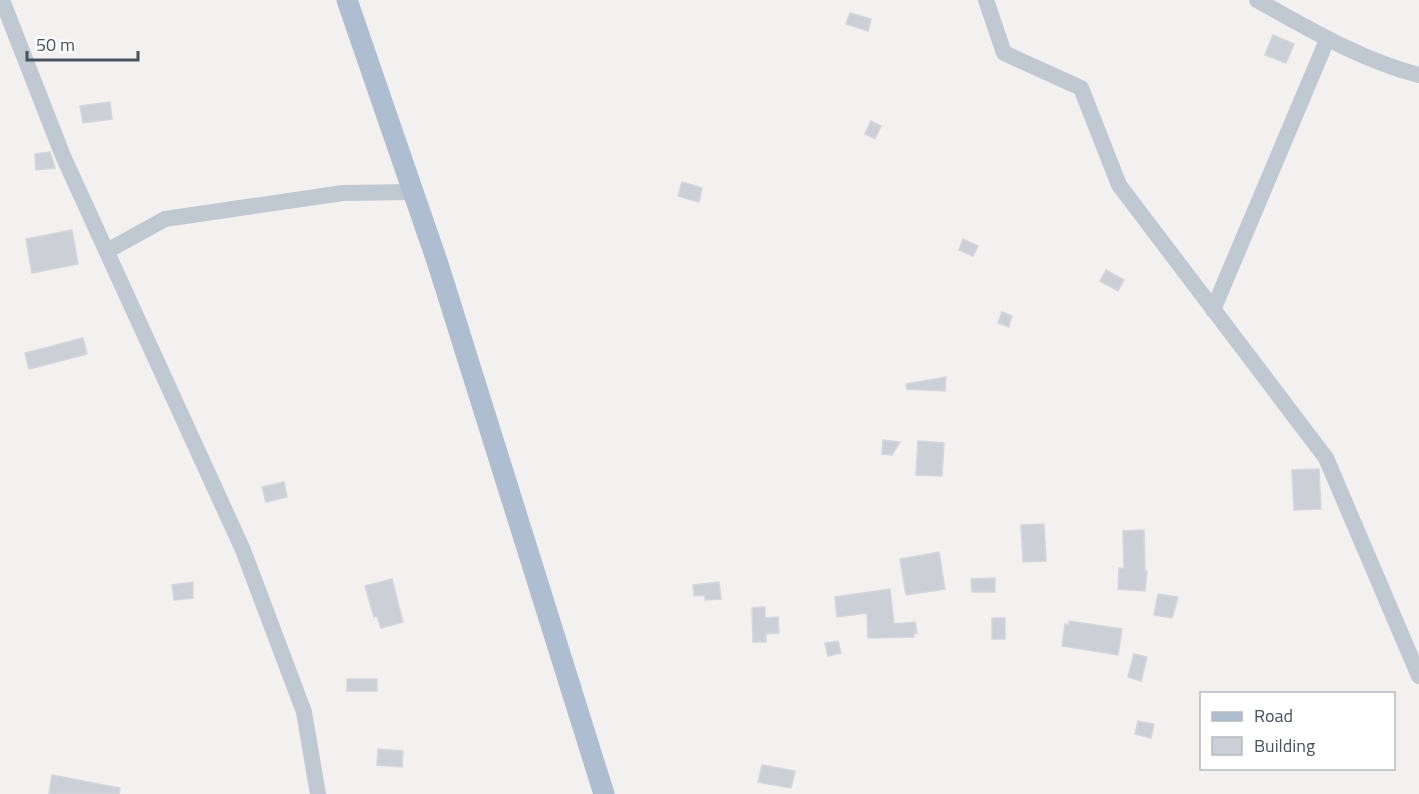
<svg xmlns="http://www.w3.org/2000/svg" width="1419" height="794" viewBox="0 0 1419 794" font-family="'Titillium Web',sans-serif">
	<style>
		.building { fill: #cccfd5; stroke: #d4d6dc; stroke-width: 1.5 }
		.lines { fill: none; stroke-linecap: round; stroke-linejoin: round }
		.minor { stroke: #c0c9d2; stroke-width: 16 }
		.major { stroke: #afbdd0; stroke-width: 21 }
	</style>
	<rect width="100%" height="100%" fill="#f3f0f0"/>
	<!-- building -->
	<g class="building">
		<path d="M850,13l21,6 -3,12 -22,-7z"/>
		<path d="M1273,35l21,9 -8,19 -21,-8z"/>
		<path d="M110,102l2,17 -29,4 -3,-17z"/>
		<path d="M871,121l10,5 -6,13 -10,-5z"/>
		<path d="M50,152l5,16 -19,2 -1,-16z"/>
		<path d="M682,182l20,6 -3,14 -21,-6z"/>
		<path d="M72,230l6,34 -46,9 -6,-34z"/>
		<path d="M963,239l15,7 -5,10 -14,-6z"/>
		<path d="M1106,270l18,10 -6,11 -18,-10z"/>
		<path d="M1002,312l10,4 -3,11 -11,-4z"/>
		<path d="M83,338l4,16 -58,15 -4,-16z"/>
		<path d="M946,377l-1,14 -38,-2 -1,-5z"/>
		<path d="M883,440l17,2 -8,13 -10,-1z"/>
		<path d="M918,441l26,2 -2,33 -26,-1z"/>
		<path d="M1319,469l2,40 -27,1 -2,-40z"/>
		<path d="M284,482l3,15 -21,5 -4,-15z"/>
		<path d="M1044,524l2,37 -23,1 -2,-37z"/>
		<path d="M1144,530l1,41h2l-2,20 -27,-2 1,-21 5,1 -1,-38z"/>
		<path d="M939,552l6,37 -39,6 -6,-36z"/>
		<path d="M995,578v14h-23l-1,-13z"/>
		<path d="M392,579l11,43 -22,6 -4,-12 -3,1 -9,-31z"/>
		<path d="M193,582v16l-19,2 -2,-15z"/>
		<path d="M719,582l2,17 -16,1v-5l-11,1 -1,-11z"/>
		<path d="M890,589l4,35 21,-2 2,11h-3v4l-46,1 -1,-25 -30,4 -2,-20z"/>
		<path d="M1158,594l20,3 -6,21 -18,-3z"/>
		<path d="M765,607v11l13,-1 1,16 -13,1v8h-13l-1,-34z"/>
		<rect x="992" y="618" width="13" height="21"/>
		<path d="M1069,621l53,8 -4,26 -56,-9 3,-22 4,1z"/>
		<path d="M838,641l3,12 -13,3 -3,-13z"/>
		<path d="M1134,654l13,3 -6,24 -13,-4z"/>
		<rect x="347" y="679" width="30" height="12"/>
		<path d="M1138,721l16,3 -3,14 -16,-4z"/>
		<path d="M378,749l25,2 -1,16 -25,-2z"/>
		<path d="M762,765l33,6 -4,17 -33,-6z"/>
		<path d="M52,775l68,13 -1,6h-70z"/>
	</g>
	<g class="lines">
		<!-- minor -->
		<g class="minor">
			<path d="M2,0l61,156 180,394 61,162 14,82"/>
			<path d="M986,0l18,53 77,35 38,97 207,273 93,218"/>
			<path d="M1257,0c52,29 104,60 162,75"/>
			<path d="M107,251l58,-32 178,-26 70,-1"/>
			<path d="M1213,310l114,-270"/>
		</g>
		<!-- major -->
		<path class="major" d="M347,0l91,264 166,530"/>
	</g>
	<!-- legend -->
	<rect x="1200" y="692" width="195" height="78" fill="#ffffff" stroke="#b5babf" stroke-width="1.5"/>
	<rect x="1212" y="712" width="30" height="9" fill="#afbdd0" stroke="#b5babf" stroke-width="1.5"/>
	<text x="1254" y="722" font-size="18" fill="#47525e">Road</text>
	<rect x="1212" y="737" width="30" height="18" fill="#cccfd5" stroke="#b5babf" stroke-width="1.5"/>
	<text x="1254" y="752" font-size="18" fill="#47525e">Building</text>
	<!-- scale -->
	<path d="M27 51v9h111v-9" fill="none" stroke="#47525e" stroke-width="3"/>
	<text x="36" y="51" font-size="18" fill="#47525e" stroke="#ffffff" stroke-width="4.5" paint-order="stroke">50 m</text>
</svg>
